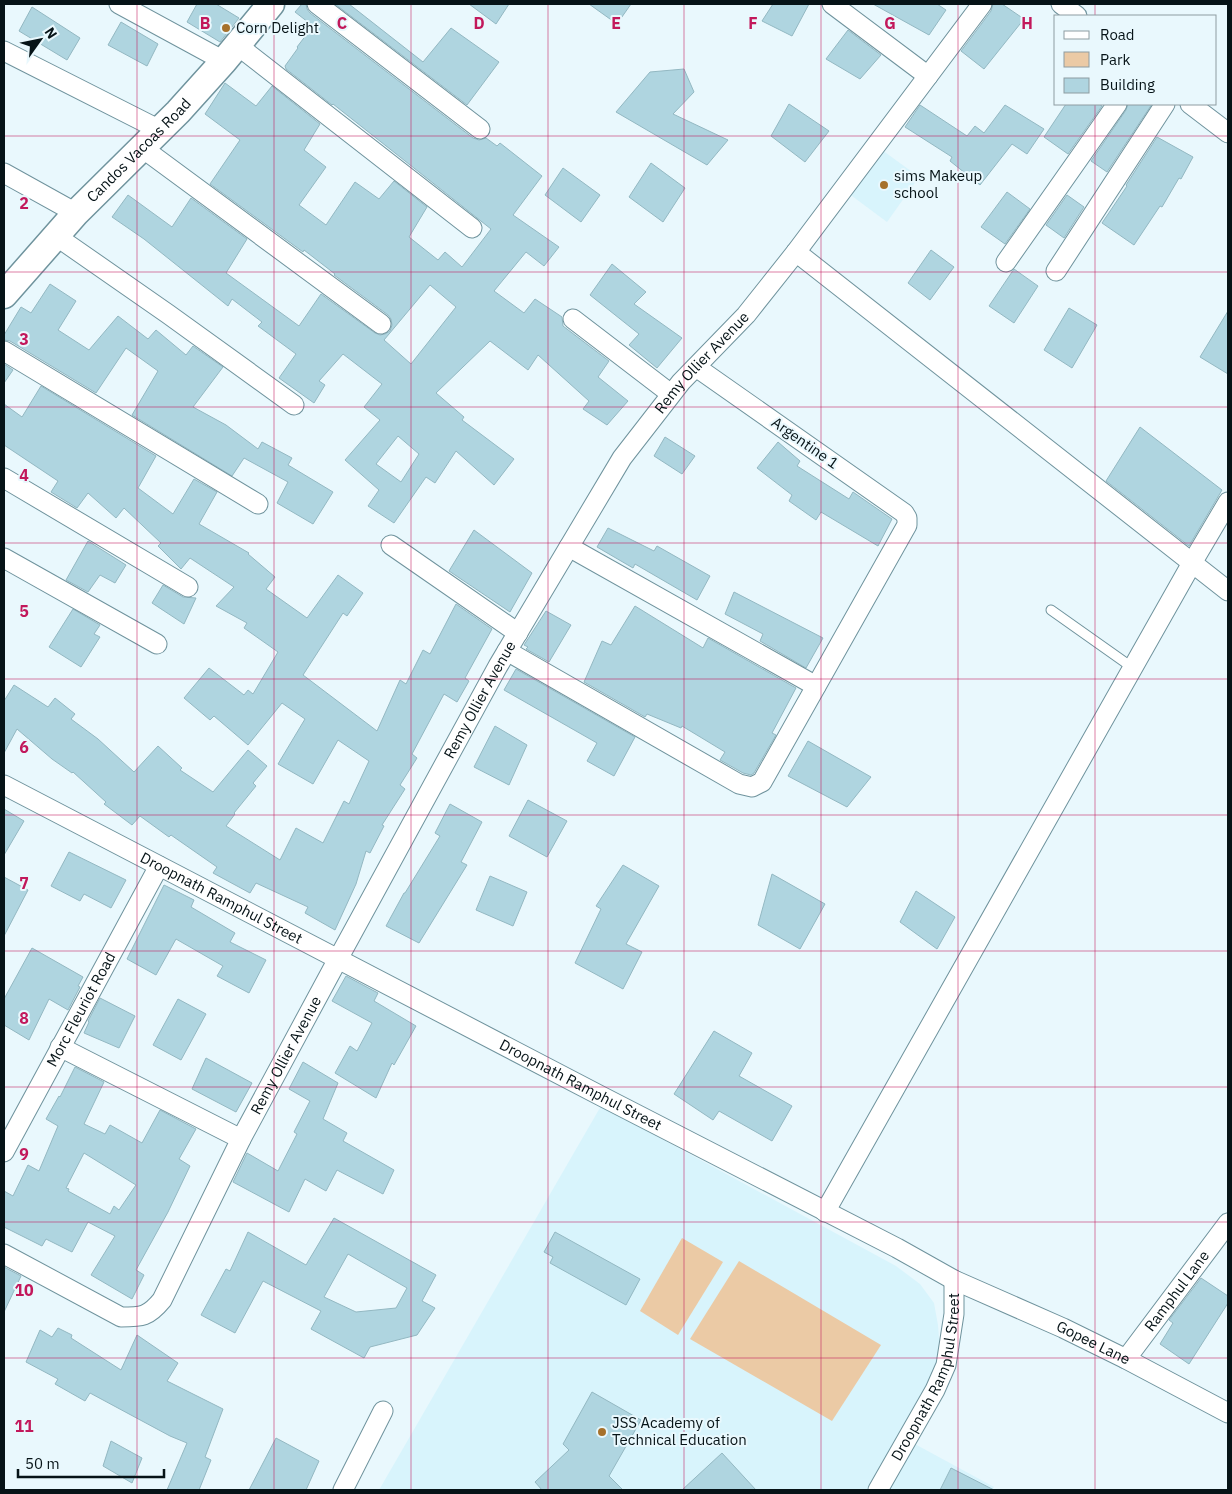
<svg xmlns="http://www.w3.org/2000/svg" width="1232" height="1494" viewBox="0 0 1232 1494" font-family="'IBM Plex Sans',sans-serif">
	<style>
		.built { fill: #d8f4fc }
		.green { fill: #ebcaa5 }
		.building { fill: #afd5e0; stroke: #93b8c2; fill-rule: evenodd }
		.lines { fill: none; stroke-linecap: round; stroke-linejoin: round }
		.lane-casing { stroke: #6f939d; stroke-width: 11 }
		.street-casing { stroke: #6f939d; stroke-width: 21 }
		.secondary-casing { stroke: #6f939d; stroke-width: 29 }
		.lane { stroke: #fff; stroke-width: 9 }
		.street { stroke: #fff; stroke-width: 19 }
		.secondary { stroke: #fff; stroke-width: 26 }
		.grid { fill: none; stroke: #c2185b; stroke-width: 1; stroke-opacity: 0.55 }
		.poi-dot { fill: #a6712b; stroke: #e9f8fd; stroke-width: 2 }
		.labels { text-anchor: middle; stroke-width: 4; stroke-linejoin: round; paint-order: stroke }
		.poi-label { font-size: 15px; fill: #061317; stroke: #e9f8fd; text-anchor: start }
		.street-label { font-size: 15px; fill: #061317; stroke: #e9f8fd }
		.grid-label { font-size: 16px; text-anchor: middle; font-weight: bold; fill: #c2185b; stroke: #e9f8fd; stroke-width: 4; stroke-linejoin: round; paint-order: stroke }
	</style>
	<rect width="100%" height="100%" fill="#e9f8fd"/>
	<!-- built -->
	<g class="built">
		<path d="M882,150l37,27 -32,45 -39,-29z"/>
		<path d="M601,1106l295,160 24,18 14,19 4,22 2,26 -3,27 -61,112h-497z"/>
		<path d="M913,1443l81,44 -2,3h-105z"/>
	</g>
	<!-- green -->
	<g class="green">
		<path d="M682,1238l41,24 -45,73 -38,-24z"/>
		<path d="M739,1261l142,84 -49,76 -142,-82z"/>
	</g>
	<!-- building -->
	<g class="building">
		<path d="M197,4h19l23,14 -19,24 -33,-20z"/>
		<path d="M302,4h4l1,5 3,4 163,125 6,2 7,-2 11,8 3,-3 42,33 -29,39 46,32 -15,19 -18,-14 -32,39 30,22 11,-14 27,18 1,9 46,35 -11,16 30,24 -21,24 -24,-16 6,-8 -51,-46 -10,15 -38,-29 -54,52 28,24 -2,3 52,39 -20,26 -38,-34 -21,32 -9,-6 -32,46 -26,-17 11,-16 -34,-30 35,-40 -16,-13 18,-23 -39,-30 -24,27 6,4 -11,18 -35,-25 17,-24 -38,-28 4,-4 -30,-23 -4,7 -84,-67 -32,-22 16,-22 44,32 19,-29 56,41 -21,34 73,53 22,-32 54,39 5,2 5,-1 5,-3 2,-6 -1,-6 -3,-4 -54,-40 1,-1 -31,-24 -1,2 -93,-68 30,-44 -35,-26 20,-31 31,23 16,-20 48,38 -16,26 22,17 -27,38 27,20 29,-43 24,17 15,-18 33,26 -18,30 29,23 7,-8 17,15 29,-38 -158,-125 -1,1 -46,-36 -1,-3 13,-18 -1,-1 16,-21 -18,-14zM430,285l26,22 -45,57 -27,-24zM398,436l21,18 -18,28 -25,-18z"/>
		<path d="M335,4h14l74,58 28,-34 48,34 -32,43z"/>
		<path d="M469,4h40l-13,20z"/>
		<path d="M589,4h42l-14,20z"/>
		<path d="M773,4h36l-17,32 -30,-15z"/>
		<path d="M873,4h64l9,6 -17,25z"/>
		<path d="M993,4h9l22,15 -40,50 -23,-18 30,-40z"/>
		<path d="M32,7l48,31 -13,22 -48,-29z"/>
		<path d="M121,22l37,22 -11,22 -39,-21z"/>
		<path d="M848,30l33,25 -21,24 -34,-20z"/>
		<path d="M684,69l10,23 -21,22 55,26 -21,25 -91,-53 34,-40z"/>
		<path d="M789,104l40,27 -24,31 -34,-26z"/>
		<path d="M1066,104h33l3,2 -34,48 -24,-17z"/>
		<path d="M1128,104h24l-45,68 -16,-11 35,-51z"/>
		<path d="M920,105l47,31 8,-10 9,7 21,-28 39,24 -17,25 -15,-10 -32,41 -30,-24 2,-4 -47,-30z"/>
		<path d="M1157,137l36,20 -12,22 -2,-1 -17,29 -2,-1 -26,39 -32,-22 25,-37 -1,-1z"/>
		<path d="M651,163l34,25 -22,34 -34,-25z"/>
		<path d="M563,168l37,27 -19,27 -36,-27z"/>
		<path d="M1007,192l23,17 -25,35 -24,-17z"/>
		<path d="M1067,195l17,12 -20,31 -18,-13z"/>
		<path d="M931,250l23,17 -24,33 -22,-17z"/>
		<path d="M612,264l34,28 -12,12 48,34 -25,30 -28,-23 10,-11 -49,-39z"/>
		<path d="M1014,269l24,17 -24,37 -25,-17z"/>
		<path d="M50,284l26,17 -18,29 31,20 29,-34 30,23 8,-9 30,25 7,-9 30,21 -30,40 33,18 32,24 4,-7 30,16 -4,7 45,27 -20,32 -36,-21 11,-21 -44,-24 -12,18 -100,-61 26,-44 -32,-23 -30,45 -86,-52 -6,-1v-5l17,-28 10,6z"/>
		<path d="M1069,308l28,17 -25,43 -28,-18z"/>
		<path d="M1228,311v63l-28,-17z"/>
		<path d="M4,364l9,6 -9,13z"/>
		<path d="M41,386l115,70 -18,32 35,26 21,-35 23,13 -18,32 50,29 -1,1 27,23 -9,12 41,29 31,-43 25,18 -16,23 -4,-3 -40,62 74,56 23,-51 6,4 17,-34 7,4 26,-50 36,25 -27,49 4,3 -12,21 -13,-8 -32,60 5,4 -17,27 5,4 -23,36 2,1 -14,27 -4,-2 -10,33 -21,46 -30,-17 3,-6 -52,-24 -6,10 -37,-20 4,-6 -46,-32 -2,2 -29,-21 -8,9 -28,-21 2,-2 -33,-30 -1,1 -20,-14 -35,-30 -13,24v-52l10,-16 34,22 7,-9 20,16 -4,5 27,20 36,33 24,-26 24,22 -2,2 33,22 35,-42 19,16 -14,17 3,3 -22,27 1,1 -9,12 54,34 16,-32 27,15 21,-42 5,3 20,-43 -31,-21 -25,44 -35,-20 27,-45 -23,-16 -34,42 -34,-29 -4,4 -26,-22 25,-30 35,27 4,-5 5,4 25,-42 -34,-24 3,-5 -31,-17 18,-19 -44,-29 -9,11 -23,-23 3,-3 -37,-35 -8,10 -28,-25 -11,15 -26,-16 7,-11 -54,-36v-41l18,13z"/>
		<path d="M1140,427l82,63 -33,56 -83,-65z"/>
		<path d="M665,437l30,19 -13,18 -28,-18z"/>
		<path d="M778,442l22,19 -3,5 52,33 4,-7 39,27 -14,27 -57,-34 -5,8 -27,-19 3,-6 -35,-27z"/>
		<path d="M608,528l46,23 3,-5 53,30 -13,24 -62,-36 -2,4 -36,-21z"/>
		<path d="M474,530l58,43 -22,39 -61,-41z"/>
		<path d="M88,541l38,24 -11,18 -15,-8 -12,17 -22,-12z"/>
		<path d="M163,585l20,12 13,1 -12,26 -32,-21z"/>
		<path d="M734,592l89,46 -17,30 -46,-27 3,-7 -38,-20z"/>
		<path d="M635,606l68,42 5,-10 88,50 -24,45 4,2 -22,38 -3,2 -8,-2 -23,-13 5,-8 -43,-26 -1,2 -34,-14 -2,3 -61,-35 18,-41 9,4z"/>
		<path d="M73,609l27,16 -6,9 6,3 -19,30 -32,-20z"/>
		<path d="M546,611l25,14 -22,37 -23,-13 2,-2 -4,-2z"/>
		<path d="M516,669l119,68 -21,39 -27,-15 10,-18 -93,-53z"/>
		<path d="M495,726l32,19 -18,40 -35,-18z"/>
		<path d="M808,741l63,36 -24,30 -59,-31z"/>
		<path d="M528,800l39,21 -20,36 -38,-21z"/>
		<path d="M450,804l32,18 -21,40 6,3 -48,78 -33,-17 18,-33h1l35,-57 -5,-3z"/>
		<path d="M4,809l20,12 -20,34z"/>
		<path d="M69,852l57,28 -15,28 -27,-14 -4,7 -29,-15z"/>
		<path d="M623,865l36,21 -33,58 16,8 -19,37 -48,-26 26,-54 -5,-3z"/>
		<path d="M772,874l53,30 -25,45 -42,-24z"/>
		<path d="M490,876l37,16 -14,34 -37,-16z"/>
		<path d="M4,877l24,13 -24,46z"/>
		<path d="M164,885l30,15 -3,7 44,26 -5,9 36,18 -17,33 -32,-17 6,-10 -47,-27 -20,36 -29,-16z"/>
		<path d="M916,891l39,26 -18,32 -37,-27z"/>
		<path d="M32,948l51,29 -5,9 2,1 -12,23 -19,-11 -20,41 -25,-15v-26z"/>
		<path d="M346,976l32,17 -4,8 42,25 -22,39 -2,-2 -16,35 -41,-25 15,-27 7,5 15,-28 -40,-22z"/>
		<path d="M100,998l35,18 -16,32 -35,-15 5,-11 -1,-1z"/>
		<path d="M178,999l28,15 -25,46 -28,-15z"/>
		<path d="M714,1031l38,22 -13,23 53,30 -20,35 -53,-30 -6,9 -39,-26z"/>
		<path d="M206,1058l46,25 -16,29 -44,-23z"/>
		<path d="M303,1062l35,21 -15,36 24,14 -4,8 51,29 -11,24 -46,-24 -11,21 -21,-12 -16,33 -56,-30 14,-29 31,18 19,-37 -3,-2 16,-31 -21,-12z"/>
		<path d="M75,1067l29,15 -20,42 21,10 5,-9 32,18 18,-33 36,19 -17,30 11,7 -22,46 -32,58 8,5 -12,24 -41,-24 24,-39 -27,-14 -16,30 -26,-13 -4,7 -38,-19v-36l9,5 15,-31 11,6 19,-45 -12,-7 13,-23 1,1zM84,1153l52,32 -17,25 -5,-4 -4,8 -42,-23 1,-2 -3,-1z"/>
		<path d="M334,1218l102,57 -14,26 13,7 -18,27 -47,12 -6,11 -53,-29 10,-18 -58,-30 -28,52 -34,-18 25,-46 4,2 18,-39 58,33zM348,1254l59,34 -11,20 -40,4 -32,-15z"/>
		<path d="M555,1232l85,47 -14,26 -76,-42 3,-6 -9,-5z"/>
		<path d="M4,1267l17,9 -17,36z"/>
		<path d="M1201,1278l27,18v7l-39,61 -29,-20 13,-21 -4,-3z"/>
		<path d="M58,1328l14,7 -1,3 50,32 16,-35 41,28 -11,18 56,28 -18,48 6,3 -12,30h-32l20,-47 -17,-7 -80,-43 -5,8 -30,-17 3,-5 -32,-17 14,-32 12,7z"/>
		<path d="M592,1392l49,28 -32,56 14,14h-81l-7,-8 34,-32 -6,-6z"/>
		<path d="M276,1438l43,23 -13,29h-57z"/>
		<path d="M111,1441l31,17 -10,25 -29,-17z"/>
		<path d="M722,1453l34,37h-74z"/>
		<path d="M951,1468l43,22h-54z"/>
	</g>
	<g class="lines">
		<!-- lane casing -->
		<g class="lane-casing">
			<path id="lane" d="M1051,610l82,58"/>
		</g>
		<!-- street casing -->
		<g class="street-casing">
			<g id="street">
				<path d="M119,4l105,57"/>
				<path d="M317,4l163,125"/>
				<path d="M832,4l96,72"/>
				<path d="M1061,4l16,12"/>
				<path d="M237,45l235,183"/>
				<path d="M4,51l156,79"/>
				<path d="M1190,104l38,29"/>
				<path d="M141,147l240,177"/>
				<path d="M4,173l72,40"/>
				<path d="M56,236l112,78 126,91"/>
				<path d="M796,252l432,339"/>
				<path d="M1006,262l111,-158"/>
				<path d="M1056,271l109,-167"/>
				<path d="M573,319l98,75"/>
				<path d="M4,351l254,153"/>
				<path d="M4,478l184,109"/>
				<path d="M391,545l127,88"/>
				<path d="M569,547l247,139"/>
				<path d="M4,558l153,86"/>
				<path d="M507,651l232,133 13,3 10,-5 145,-257v-7l-3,-5 -208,-146"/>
				<path id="s1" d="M4,785l597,311 296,152 57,32 109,48 63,31 102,54"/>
				<path d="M60,1047l181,92"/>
				<path id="s2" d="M4,1152l155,-286"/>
				<path d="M825,1212l367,-649 36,-61"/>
				<path id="s3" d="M4,1254l117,63c21,0 27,0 41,-17l79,-161 97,-180 160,-293 124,-208 59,-76 65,-67 50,-63 186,-248"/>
				<path id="s4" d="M1126,1359l102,-136"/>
				<path d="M343,1490l40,-79"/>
				<path id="s5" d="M878,1490l57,-100 11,-25 8,-51v-34"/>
			</g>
		</g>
		<!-- secondary casing -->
		<g class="secondary-casing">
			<g id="secondary">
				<path id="s6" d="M4,295l72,-82 102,-101 46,-51 47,-57"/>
			</g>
		</g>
		<!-- lane -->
		<use href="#lane" class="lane"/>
		<!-- street -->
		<use href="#street" class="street"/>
		<!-- secondary -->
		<use href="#secondary" class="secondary"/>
	</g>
	<!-- grid -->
	<path class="grid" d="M137,4v1486M274,4v1486M411,4v1486M548,4v1486M684,4v1486M821,4v1486M958,4v1486M1095,4v12M1095,104v1386M4,136h1224M4,272h1224M4,407h1224M4,543h1224M4,679h1224M4,815h1224M4,951h1224M4,1087h1224M4,1222h1224M4,1358h1224"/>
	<!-- markers -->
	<g class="poi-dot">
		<circle cx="226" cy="28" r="5"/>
		<circle cx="884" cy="185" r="5"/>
		<circle cx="602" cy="1432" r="5"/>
	</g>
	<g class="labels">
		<!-- poi labels -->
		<g class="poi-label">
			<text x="236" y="33">Corn Delight</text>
			<text x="894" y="181">sims Makeup<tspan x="894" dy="17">school</tspan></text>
			<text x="612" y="1428">JSS Academy of<tspan x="612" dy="17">Technical Education</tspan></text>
		</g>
		<!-- street labels -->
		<g class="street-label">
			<text dy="5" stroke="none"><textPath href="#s6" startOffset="198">Candos Vacoas Road</textPath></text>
			<text dy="5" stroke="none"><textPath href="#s3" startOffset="1264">Remy Ollier Avenue</textPath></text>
			<text transform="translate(805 443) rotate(35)" y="5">Argentine 1</text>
			<text dy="5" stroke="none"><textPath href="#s3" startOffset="859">Remy Ollier Avenue</textPath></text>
			<text dy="5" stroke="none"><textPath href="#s1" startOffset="245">Droopnath Ramphul Street</textPath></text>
			<text dy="5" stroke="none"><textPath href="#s2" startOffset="162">Morc Fleuriot Road</textPath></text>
			<text dy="5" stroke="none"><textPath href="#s3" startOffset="454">Remy Ollier Avenue</textPath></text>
			<text dy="5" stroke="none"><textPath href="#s1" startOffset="650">Droopnath Ramphul Street</textPath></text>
			<text dy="5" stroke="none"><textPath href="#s4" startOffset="85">Ramphul Lane</textPath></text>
			<text dy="5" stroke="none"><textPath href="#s1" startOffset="1224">Gopee Lane</textPath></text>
			<text dy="5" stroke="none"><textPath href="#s5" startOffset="125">Droopnath Ramphul Street</textPath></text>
		</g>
	</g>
	<g class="grid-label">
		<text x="205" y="29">B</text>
		<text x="342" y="29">C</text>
		<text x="479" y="29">D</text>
		<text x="616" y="29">E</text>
		<text x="753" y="29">F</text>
		<text x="890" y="29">G</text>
		<text x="1027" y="29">H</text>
		<text x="24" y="209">2</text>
		<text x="24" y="345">3</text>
		<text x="24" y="481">4</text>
		<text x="24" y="617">5</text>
		<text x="24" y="753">6</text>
		<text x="24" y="889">7</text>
		<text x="24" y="1024">8</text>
		<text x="24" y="1160">9</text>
		<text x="24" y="1296">10</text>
		<text x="24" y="1432">11</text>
	</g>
	<!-- border -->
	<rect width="1232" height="1494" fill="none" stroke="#061317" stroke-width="10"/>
	<!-- legend -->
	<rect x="1054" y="15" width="162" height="90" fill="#e9f8fd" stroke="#8e9ca1"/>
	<rect x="1064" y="31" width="25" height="8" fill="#ffffff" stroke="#8e9ca1"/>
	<text x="1100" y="40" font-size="15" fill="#061317">Road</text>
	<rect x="1064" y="52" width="25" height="15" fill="#ebcaa5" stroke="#8e9ca1"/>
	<text x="1100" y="65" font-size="15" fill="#061317">Park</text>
	<rect x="1064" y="78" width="25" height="15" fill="#afd5e0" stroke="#8e9ca1"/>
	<text x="1100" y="90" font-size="15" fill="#061317">Building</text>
	<!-- north arrow -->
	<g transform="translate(40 40) rotate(57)" stroke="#e9f8fd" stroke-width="4" paint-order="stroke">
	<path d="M0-4L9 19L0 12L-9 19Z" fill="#061317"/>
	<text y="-8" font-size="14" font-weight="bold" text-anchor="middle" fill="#061317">N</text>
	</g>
	<!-- scale -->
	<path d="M18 1469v8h146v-8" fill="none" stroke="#061317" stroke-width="2.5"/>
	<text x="25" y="1469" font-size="15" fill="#061317" stroke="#e9f8fd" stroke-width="4" paint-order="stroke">50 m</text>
</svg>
